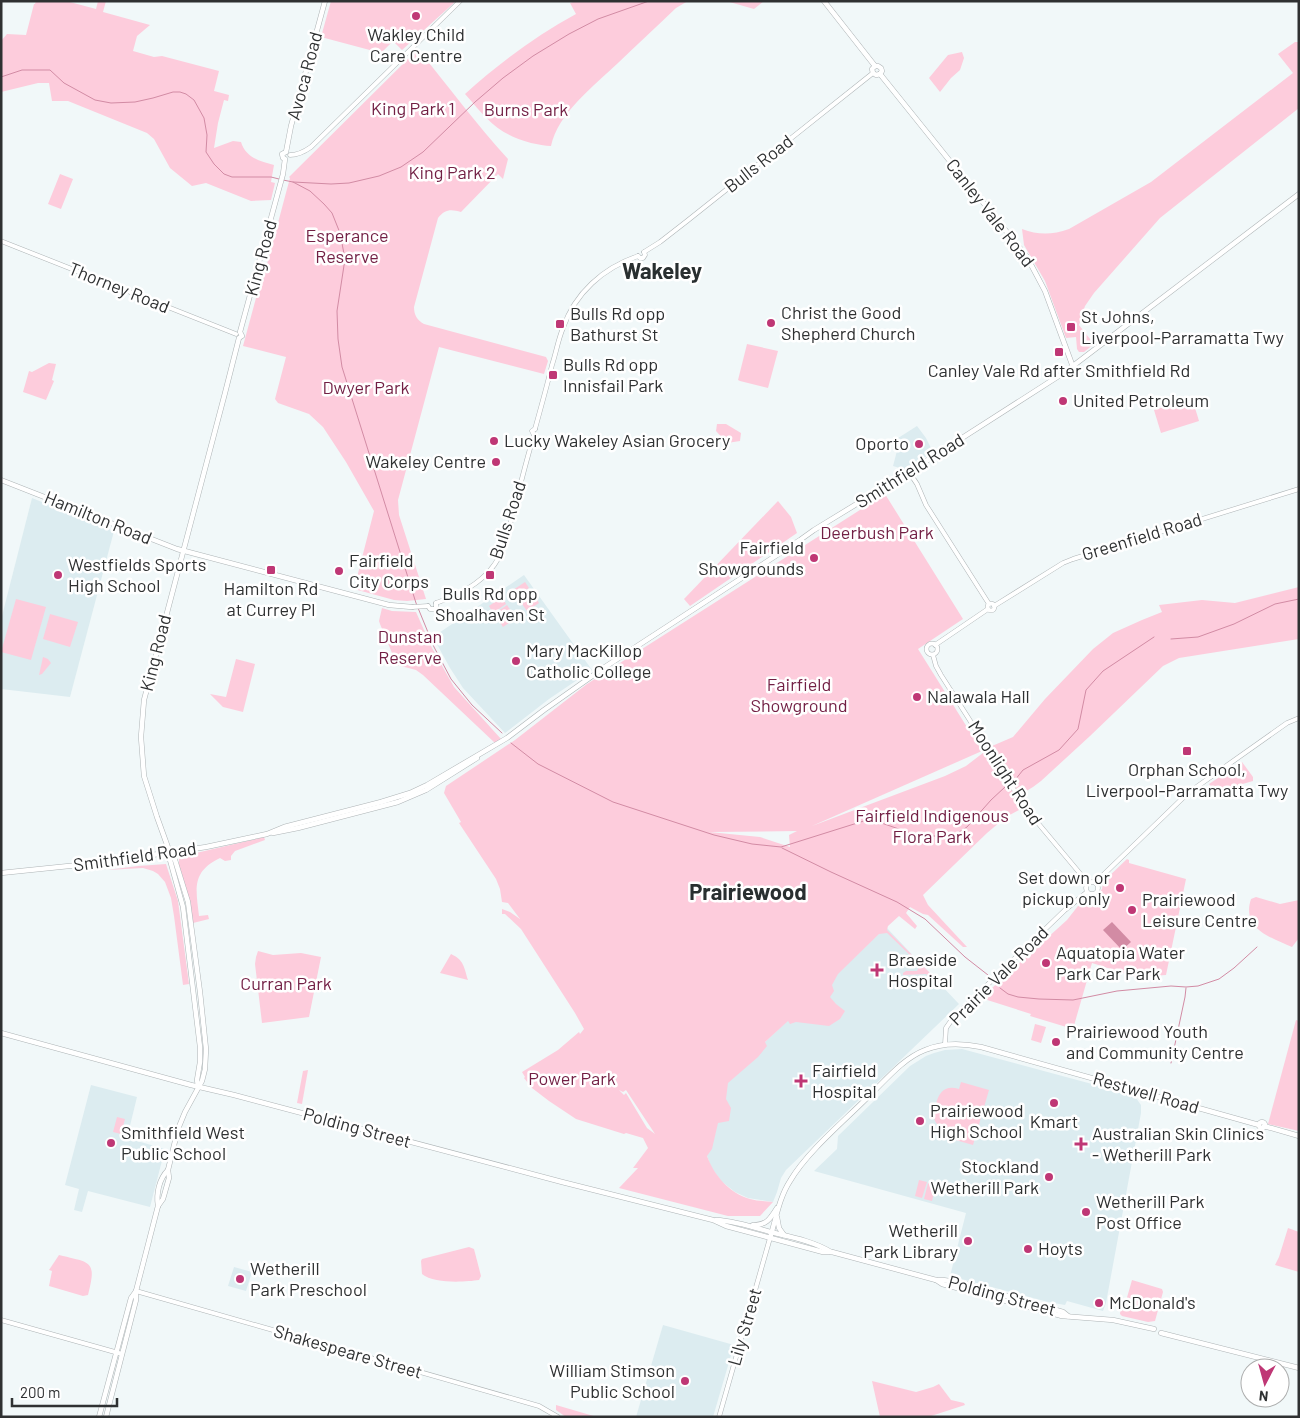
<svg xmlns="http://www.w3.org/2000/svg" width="1300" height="1418" viewBox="0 0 1300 1418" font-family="Barlow,sans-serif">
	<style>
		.built { fill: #dcecf0 }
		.green { fill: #fdccdc; fill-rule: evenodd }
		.water { fill: #d28ba4 }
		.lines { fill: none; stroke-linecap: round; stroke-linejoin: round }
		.stream { stroke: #d28ba4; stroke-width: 1 }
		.minor-casing { stroke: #aeb4b6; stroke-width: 5 }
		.major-casing { stroke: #aeb4b6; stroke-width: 5.5 }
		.minor { stroke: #fff; stroke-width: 4 }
		.major { stroke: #fff; stroke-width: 4.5 }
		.poi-dot { fill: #bf3775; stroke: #fff; stroke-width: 2 }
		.labels { text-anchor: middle; stroke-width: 5; stroke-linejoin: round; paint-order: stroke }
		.poi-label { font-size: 18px; fill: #2f3132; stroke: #fff; text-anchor: start }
		.street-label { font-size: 18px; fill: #2f3132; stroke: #fff }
		.park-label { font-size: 18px; fill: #721f44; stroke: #fff }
		.district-label { font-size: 22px; font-weight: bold; fill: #292f30; stroke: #fff }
	</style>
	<rect width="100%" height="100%" fill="#f1f8f9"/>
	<!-- built -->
	<g class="built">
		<path d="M917,426l9,12 7,14 -27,18 -13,-4 5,-19 -3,-7z"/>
		<path d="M32,498l82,33 -44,166 -69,-8v-69z"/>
		<path d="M524,575l68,95 -43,29 -44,34 -42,-45 -13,-20 -17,-31z"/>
		<path d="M886,927l73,77 -173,166 -5,8 -4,14 -4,10 -25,-4 -13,-6 -14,-11 -10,-14 -5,-14 14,-68z"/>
		<path d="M962,1049l167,45 7,4 5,7v8l-35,190 -3,8 -36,-10 -2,4 -17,-3 -98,-26 16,-63 -152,-42 23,-22 1,-13 72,-70 16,-10 8,-3 11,-3z"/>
		<path d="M91,1085l46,12 -10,41 38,11 -15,58 -62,-16 -6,21 -8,-2 5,-21 -14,-4z"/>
		<path d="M234,1267l18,5 -6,19 -18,-5z"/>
		<path d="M663,1325l71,20 -21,72h-77z"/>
	</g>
	<!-- green -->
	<g class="green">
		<path d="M36,1h30l30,8 2,-8h8l-3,11 47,13 -13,11 -4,15 21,6 8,-1 57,15 -5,20 15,4 -1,6 -4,-1 -6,23 -4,25 19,-7 8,1c5,16 19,19 33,23l-3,17 4,1 -4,17 -20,1 -45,-18 -14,3 -22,-18 -16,-29 -7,-6 -79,-32h-16l-3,-18h-11l-37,9v-51l6,-7 19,1 8,-31h1z"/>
		<path d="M331,1h125l-54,49 -9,-9 -12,12 -60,-16z"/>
		<path d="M576,1h112l-12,7c-19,18 -39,37 -58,55 -24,23 -60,50 -67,83 -6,0 -13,-2 -20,-3 -34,-9 -44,-24 -66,-49 34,-31 71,-58 111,-80l-6,-11z"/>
		<path d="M726,1h38l-10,8z"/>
		<path d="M1295,42h4v66l-139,110 -66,75 -9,13 -6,19 15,19 -10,8h-5l-2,-3 -1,-12 -10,1 -21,-57 -21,-36 -2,-16c16,6 30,6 47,0l82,-47 142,-109 -15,-19z"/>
		<path d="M418,49c30,37 58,75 90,110l-5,20 -5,-5 -37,38c-10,-3 -16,-3 -23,6l-24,89c0,8 3,13 10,17l122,33 2,4 -4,13 -105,-27 -41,153 1,15 27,84 -19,2 -13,-1 -40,-11 20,-78 -28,-49 -23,-35 -14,-13 -31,-11 -3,-4 11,-42 -43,-11 13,-48h2l29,-109 3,-11 -1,-1z"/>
		<path d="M962,52l2,6 -4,12 -9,8 -11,14 -11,-14 19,-23z"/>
		<path d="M60,174l13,5 -12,30 -13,-5z"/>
		<path d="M747,344l31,7 -10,37 -28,-7 -2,-1z"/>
		<path d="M49,363l7,1 -4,16 2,1 -8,19 -23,-8 6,-21 3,1z"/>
		<path d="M1192,398l7,23 -38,12 -7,-23z"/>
		<path d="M717,424h9l15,9 -1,8 -13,2 -11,-12z"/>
		<path d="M885,494l78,125 -45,30 64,102 -170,75 133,-50 21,-10 26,-20 21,-9 32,-38 48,-50 20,-16 29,-13 20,-8 -3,-7 43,-5 33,3 64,-16v52l-120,19 -16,8 -73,70 -49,45 -8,6 -20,12 6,11 -13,7 -19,16 -64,62 5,10 39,42h-4l-35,-32 -5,-1 -13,-7 -4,6 11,13 -2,3 -16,-13 -11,10 -1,4 45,45 6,5h5l-4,6 -5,-6h-6l2,-3 -4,-3 -23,1v-2l3,-2h11l2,-4 -1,-3 -5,-1 -1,-6 -25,-24 -8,1 -41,40 -6,11 2,6 -4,6 6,7 9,7 -5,8 -11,7 -33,-4 -6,2 -2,-3 -23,21 2,4 -9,11 -30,26 -2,16 5,9 -2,13 -11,2 -6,26 -5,7c7,19 22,37 43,43 7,2 15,2 23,3l-13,14h-32l-109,-28 19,-20h-5l15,-20 -5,-10 -17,-5 -2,1 -48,-15 -27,-18 -17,-13 -8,-10 1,-1 -3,-5 36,-22 21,-18 1,2 4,-5 -9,-16 -54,-84 -16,-15h-3v-5l8,3 10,7 -12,-16 -6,-1 -2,-13 -4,-10 -37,-56 2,-1 -17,-29 2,-7 69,-46 72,-56zM797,831l-8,4 1,12 -30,-10 -51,-5zM619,1090l4,2 3,-2 29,44 -8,-6 -21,-35 -2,2z"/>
		<path d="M778,501l13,16 6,16 -107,73 -6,-7z"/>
		<path d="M525,582l4,6 -12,9 -4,-7z"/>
		<path d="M530,589l4,6 -12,9 -4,-7z"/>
		<path d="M535,596l4,7 -12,8 -5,-7z"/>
		<path d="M502,597l4,7 -13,9 -4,-7z"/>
		<path d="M16,599l30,8 -15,53 -30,-8z"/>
		<path d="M507,605l4,6 -13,9 -4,-6z"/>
		<path d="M382,608l10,3 24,1 16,36 22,39 47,52 -6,4 -72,-68 -7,-5 -19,-5 -17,-41 -1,-3z"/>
		<path d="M512,612l4,6 -13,9 -4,-6z"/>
		<path d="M50,614l28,8 -8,25 -27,-8z"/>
		<path d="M43,657l5,2 3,4 -9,11 -3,1z"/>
		<path d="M236,659l19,5 -12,48 -20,-5 -13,-13 16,3z"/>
		<path d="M1242,762l11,15v4l-39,11 -5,-8z"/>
		<path d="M264,837l1,3 -30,11 -4,5v4l-6,1 -5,-3c-29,14 -24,31 -21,58l9,-1 1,4 -16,4 -8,-38 -6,-20v-8z"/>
		<path d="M1127,859l2,1v3l57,16 -20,96 -30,2 -44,-14 -19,66 -43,-13 1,-2 -50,-16 86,-78 11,-14 9,-7 7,-1 8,-9 1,-7z"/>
		<path d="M166,864l12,37 11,83 -6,1 -9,-69 -3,-18 -6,-16 -7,-8 -5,-3 -10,-3 -36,2 31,-4z"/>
		<path d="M1256,897l24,7 19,-4v38l-7,9c-20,-9 -51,-18 -41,-48z"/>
		<path d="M258,951l15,4 28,-2 20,4 -12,60 -47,6 -7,-59 1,-7z"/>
		<path d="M451,954c13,6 13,13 17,26l-28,-7z"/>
		<path d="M1296,1020l3,1v110l-31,-7z"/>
		<path d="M1035,1024l11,3 -5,16 -10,-3z"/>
		<path d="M308,1070l-6,34 -5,-1 6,-32z"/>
		<path d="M961,1082l28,8 -16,55 -28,-8 2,-8c-14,-3 -15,-13 -11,-25 3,-12 9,-19 23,-15z"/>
		<path d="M117,1117l8,2 -4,15 -8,-2z"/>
		<path d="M919,1180l8,2 -5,16 -7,-2z"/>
		<path d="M928,1183l8,2 -4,16 -8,-2z"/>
		<path d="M1288,1228l11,4v40l-24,-7 4,-8z"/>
		<path d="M469,1247l5,2 7,27 -2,4c-14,2 -45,4 -57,-6l-1,-13 1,-2z"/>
		<path d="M59,1255c32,8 38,5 29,40l-5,1 -34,-10 3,-15 -3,-1z"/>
		<path d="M1132,1280l30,9 1,3 -8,29 -7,1 -26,-6 -2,-2 1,-9 5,-4z"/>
		<path d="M872,1381l44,11 17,-5 6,-3 12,16 13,3 1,2 -37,12h-48z"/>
		<path d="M556,1405l41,12h-31l-10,-7z"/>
	</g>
	<!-- water -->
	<path class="water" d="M1112,922l19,20 -9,8 -19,-20z"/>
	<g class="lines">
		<!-- stream -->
		<g class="stream">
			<path d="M1,77l21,-7h28l14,13 31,17 16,3 24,-1 18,-4 20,-6h7l6,2 8,6 10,18 3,17 -1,17 8,12 10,10 8,3h39l8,2"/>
			<path d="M283,180l10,2 17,9 14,13 8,9 8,20 5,26 -8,52 1,28 4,28 74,236 18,44 17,32 21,26 30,28"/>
			<path d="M293,182l38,2 18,-1 30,-7 22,-9 22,-15 52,-50 28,-24 30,-22 36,-22 29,-15 51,-18"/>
			<path d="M1171,639l27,-2 36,-13 41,-20 24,-5"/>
			<path d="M511,743l27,21 75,38 101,33 38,9 29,3 89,-28 49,17h34l14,-9 24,-27 14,-13"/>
			<path d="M1015,780l8,-10 36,-20 19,-21 8,-39 17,-19 51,-34"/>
			<path d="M782,848l49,24 66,30 28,17 40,38 23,18"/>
			<path d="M1000,988l8,6 10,3 21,2 34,1 44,-9 54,-5 15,1 12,-1 21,-7 15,-11 23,-21"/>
			<path d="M1171,1063l14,-66 1,-9"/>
		</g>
		<!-- minor casing -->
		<g class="minor-casing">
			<g id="minor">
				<path d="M290,155c8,0 14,-3 21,-8l149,-146"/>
				<path d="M1,241l235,93"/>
				<path d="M644,252l16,-10 27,-21 186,-148"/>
				<path d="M638,256l2,2h3l2,-3 -1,-3"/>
				<path d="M535,429c6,-22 12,-43 17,-64 4,-12 6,-25 11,-37 12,-35 40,-60 75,-72"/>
				<path d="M909,472l8,12 9,21 63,99"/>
				<path d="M436,603c20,-7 41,-17 55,-34 13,-15 17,-37 22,-56 7,-26 13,-52 21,-78l-2,-4 3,-2"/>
				<circle cx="991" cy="607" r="3.5"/>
				<path d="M428,606l2,3h4l2,-2v-4"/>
				<path d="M994,606l69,-43 10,-4 226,-70"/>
				<path d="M412,607l16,-1"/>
				<circle cx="932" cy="649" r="5.5"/>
				<path d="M935,645l53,-36"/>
				<path d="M933,655l3,11 5,9 86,135 61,73"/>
				<circle cx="1092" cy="888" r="6"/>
				<path d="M1096,883l6,-7 86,-83 99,-70 12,-5"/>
				<path d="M945,1044l1,-16 7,-10 112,-108 22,-18"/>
				<path d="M136,1291l403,115 19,11"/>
				<path d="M1,1320l121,34"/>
				<path d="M719,1417l51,-179"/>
			</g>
		</g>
		<!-- major casing -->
		<g class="major-casing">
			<g id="major">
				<path d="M824,1l51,65"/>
				<path d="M875,66l-3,3 1,4 3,2 4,-1"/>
				<path d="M875,66h3l3,2 1,3 -2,3"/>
				<path d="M880,74l147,183 18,34 28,76"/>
				<path d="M1,480l176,69 212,56 23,2"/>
				<path d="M273,833l25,-5 100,-26 28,-12 51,-32"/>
				<path d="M170,853v7l13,47 17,140v15l-3,18 1,6"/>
				<path d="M1,873l97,-10 108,-16 61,-13 17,-7 97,-25 29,-9 17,-8 80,-47 37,-28 61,-43 195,-127 14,-10 95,-58 156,-100 234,-178"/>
				<path d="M1,1033l190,52 43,10 328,87 151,38 13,6 97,26h9l104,28 6,4 120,32 51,4 41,9"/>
				<circle cx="1262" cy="1125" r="3"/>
				<path d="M1264,1126l35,10"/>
				<path d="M158,1206c-2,-12 1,-27 10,-36"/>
				<path d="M777,1217l2,11 5,7"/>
				<path d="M716,1220c19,1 37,7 54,12 21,5 43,9 61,20"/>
				<path d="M753,1225c14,0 17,-6 24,-17"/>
				<path d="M770,1238c6,-19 9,-40 20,-57 17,-29 53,-59 77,-83 18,-17 35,-39 58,-48 19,-8 37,-7 56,-3l278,78"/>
				<path d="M936,1280h7l19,3 101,29 5,4"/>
				<path d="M1161,1333l138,35"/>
				<path d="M99,1417l32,-119 5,-7"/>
				<path d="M106,1417l30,-117v-9l22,-85 5,-7 6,-21 -1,-8 10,-41 7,-17 17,-31 3,-12 1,-20 -6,-57 -12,-90 -13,-42 -5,-7 -13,-36 -13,-41 -3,-39 3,-37 81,-307 14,-55 3,-2 -2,-4 43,-158 2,-15 -2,-1 -1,-4 4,-2 5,-26 34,-125"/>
			</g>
		</g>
		<!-- minor -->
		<use href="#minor" class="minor"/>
		<!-- major -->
		<use href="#major" class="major"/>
	</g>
	<!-- markers -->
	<g class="poi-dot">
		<circle cx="416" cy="16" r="5"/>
		<circle cx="771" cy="323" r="5"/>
		<rect x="555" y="319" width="10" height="10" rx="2.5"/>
		<rect x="1066" y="322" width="10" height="10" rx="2.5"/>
		<rect x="1054" y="347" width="10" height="10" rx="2.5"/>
		<rect x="548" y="370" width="10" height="10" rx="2.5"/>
		<circle cx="1063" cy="401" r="5"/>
		<circle cx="494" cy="441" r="5"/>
		<circle cx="919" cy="444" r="5"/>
		<circle cx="496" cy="462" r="5"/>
		<circle cx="814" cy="558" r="5"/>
		<rect x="266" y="565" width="10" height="10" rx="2.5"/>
		<circle cx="339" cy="571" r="5"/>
		<circle cx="58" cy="575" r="5"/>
		<rect x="485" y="570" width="10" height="10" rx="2.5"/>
		<circle cx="516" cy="661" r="5"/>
		<circle cx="917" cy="697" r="5"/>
		<rect x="1182" y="746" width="10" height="10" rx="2.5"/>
		<circle cx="1120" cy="888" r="5"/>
		<circle cx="1132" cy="910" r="5"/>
		<circle cx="1046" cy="963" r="5"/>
		<path d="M874.5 962.5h5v5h5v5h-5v5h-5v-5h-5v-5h5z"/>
		<circle cx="1056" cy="1042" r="5"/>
		<path d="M798.5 1073.5h5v5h5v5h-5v5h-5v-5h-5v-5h5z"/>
		<circle cx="1054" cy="1103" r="5"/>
		<circle cx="920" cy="1121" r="5"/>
		<circle cx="111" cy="1143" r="5"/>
		<path d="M1078.5 1136.5h5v5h5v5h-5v5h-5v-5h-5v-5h5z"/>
		<circle cx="1049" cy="1177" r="5"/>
		<circle cx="1086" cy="1212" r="5"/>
		<circle cx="968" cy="1241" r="5"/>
		<circle cx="1028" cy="1249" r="5"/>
		<circle cx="240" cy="1279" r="5"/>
		<circle cx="1099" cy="1303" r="5"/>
		<circle cx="685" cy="1381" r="5"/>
	</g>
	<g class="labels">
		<!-- poi labels -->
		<g class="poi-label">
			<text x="416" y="41" text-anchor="middle">Wakley Child<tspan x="416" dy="21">Care Centre</tspan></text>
			<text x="781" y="319">Christ the Good<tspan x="781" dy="21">Shepherd Church</tspan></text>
			<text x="570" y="320">Bulls Rd opp<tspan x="570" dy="21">Bathurst St</tspan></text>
			<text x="1081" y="323">St Johns,<tspan x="1081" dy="21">Liverpool-Parramatta Twy</tspan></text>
			<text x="563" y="371">Bulls Rd opp<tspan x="563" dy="21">Innisfail Park</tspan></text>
			<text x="1059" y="377" text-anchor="middle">Canley Vale Rd after Smithfield Rd</text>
			<text x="1073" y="407">United Petroleum</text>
			<text x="504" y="447">Lucky Wakeley Asian Grocery</text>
			<text x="909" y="450" text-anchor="end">Oporto</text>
			<text x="486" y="468" text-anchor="end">Wakeley Centre</text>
			<text x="804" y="554" text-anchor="end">Fairfield<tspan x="804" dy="21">Showgrounds</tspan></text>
			<text x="349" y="567">Fairfield<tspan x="349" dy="21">City Corps</tspan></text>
			<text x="68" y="571">Westfields Sports<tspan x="68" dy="21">High School</tspan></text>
			<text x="271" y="595" text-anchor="middle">Hamilton Rd<tspan x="271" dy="21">at Currey Pl</tspan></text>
			<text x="490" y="600" text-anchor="middle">Bulls Rd opp<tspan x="490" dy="21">Shoalhaven St</tspan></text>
			<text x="526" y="657">Mary MacKillop<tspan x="526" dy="21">Catholic College</tspan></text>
			<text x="927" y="703">Nalawala Hall</text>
			<text x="1187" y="776" text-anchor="middle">Orphan School,<tspan x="1187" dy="21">Liverpool-Parramatta Twy</tspan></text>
			<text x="1110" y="884" text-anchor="end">Set down or<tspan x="1110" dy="21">pickup only</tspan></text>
			<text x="1142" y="906">Prairiewood<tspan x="1142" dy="21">Leisure Centre</tspan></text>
			<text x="1056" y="959">Aquatopia Water<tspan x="1056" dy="21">Park Car Park</tspan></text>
			<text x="888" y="966">Braeside<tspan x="888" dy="21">Hospital</tspan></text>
			<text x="1066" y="1038">Prairiewood Youth<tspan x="1066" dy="21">and Community Centre</tspan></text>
			<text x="812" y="1077">Fairfield<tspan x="812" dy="21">Hospital</tspan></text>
			<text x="930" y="1117">Prairiewood<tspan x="930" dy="21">High School</tspan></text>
			<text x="1054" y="1128" text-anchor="middle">Kmart</text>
			<text x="121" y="1139">Smithfield West<tspan x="121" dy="21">Public School</tspan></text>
			<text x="1092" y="1140">Australian Skin Clinics<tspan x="1092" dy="21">- Wetherill Park</tspan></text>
			<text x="1039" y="1173" text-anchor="end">Stockland<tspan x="1039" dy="21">Wetherill Park</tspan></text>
			<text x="1096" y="1208">Wetherill Park<tspan x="1096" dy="21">Post Office</tspan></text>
			<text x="958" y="1237" text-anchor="end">Wetherill<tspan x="958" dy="21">Park Library</tspan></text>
			<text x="1038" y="1255">Hoyts</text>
			<text x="250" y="1275">Wetherill<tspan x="250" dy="21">Park Preschool</tspan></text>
			<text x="1109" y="1309">McDonald's</text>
			<text x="675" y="1377" text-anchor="end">William Stimson<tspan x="675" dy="21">Public School</tspan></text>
		</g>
		<!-- street labels -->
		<g class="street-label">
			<text transform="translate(305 76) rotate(-75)" y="6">Avoca Road</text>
			<text transform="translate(759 164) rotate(-38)" y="6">Bulls Road</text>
			<text transform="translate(990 213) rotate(52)" y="6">Canley Vale Road</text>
			<text transform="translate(261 258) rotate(-75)" y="6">King Road</text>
			<text transform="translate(119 288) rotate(22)" y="6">Thorney Road</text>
			<text transform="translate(910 471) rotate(-32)" y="6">Smithfield Road</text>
			<text transform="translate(98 518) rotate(22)" y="6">Hamilton Road</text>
			<text transform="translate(508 520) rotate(-72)" y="6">Bulls Road</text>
			<text transform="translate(1142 537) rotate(-17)" y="6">Greenfield Road</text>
			<text transform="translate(156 653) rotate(-76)" y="6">King Road</text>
			<text transform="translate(1005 773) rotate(57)" y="6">Moonlight Road</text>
			<text transform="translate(135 857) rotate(-8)" y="6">Smithfield Road</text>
			<text transform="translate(999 976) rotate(-45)" y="6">Prairie Vale Road</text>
			<text transform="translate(1146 1093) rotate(16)" y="6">Restwell Road</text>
			<text transform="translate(357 1128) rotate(15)" y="6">Polding Street</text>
			<text transform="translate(1002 1296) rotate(15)" y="6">Polding Street</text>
			<text transform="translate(745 1327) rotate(-74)" y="6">Lily Street</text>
			<text transform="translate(348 1352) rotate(16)" y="6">Shakespeare Street</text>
		</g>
		<!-- park labels -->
		<g class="park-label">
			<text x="413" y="115">King Park 1</text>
			<text x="526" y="116">Burns Park</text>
			<text x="452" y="179">King Park 2</text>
			<text x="347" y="242">Esperance<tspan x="347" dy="21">Reserve</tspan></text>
			<text x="366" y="394">Dwyer Park</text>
			<text x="877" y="539">Deerbush Park</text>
			<text x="410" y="643">Dunstan<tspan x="410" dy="21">Reserve</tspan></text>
			<text x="799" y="691">Fairfield<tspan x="799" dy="21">Showground</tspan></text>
			<text x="932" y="822">Fairfield Indigenous<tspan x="932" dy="21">Flora Park</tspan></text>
			<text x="286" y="990">Curran Park</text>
			<text x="572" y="1085">Power Park</text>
		</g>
		<!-- district labels -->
		<g class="district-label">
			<text x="662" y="279">Wakeley</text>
			<text x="748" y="900">Prairiewood</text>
		</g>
	</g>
	<!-- border -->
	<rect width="1300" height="1418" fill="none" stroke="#2f3132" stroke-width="5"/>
	<!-- north arrow -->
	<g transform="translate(1265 1383) rotate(186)"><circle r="24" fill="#ffffff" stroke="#acadad"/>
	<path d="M0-4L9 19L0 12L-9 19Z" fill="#bf3775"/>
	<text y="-8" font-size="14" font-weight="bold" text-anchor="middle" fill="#2f3132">N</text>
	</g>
	<!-- scale -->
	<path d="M12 1398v8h105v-8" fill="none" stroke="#2f3132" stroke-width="2.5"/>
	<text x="20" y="1398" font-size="15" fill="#2f3132" stroke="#ffffff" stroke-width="4" paint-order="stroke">200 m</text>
</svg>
